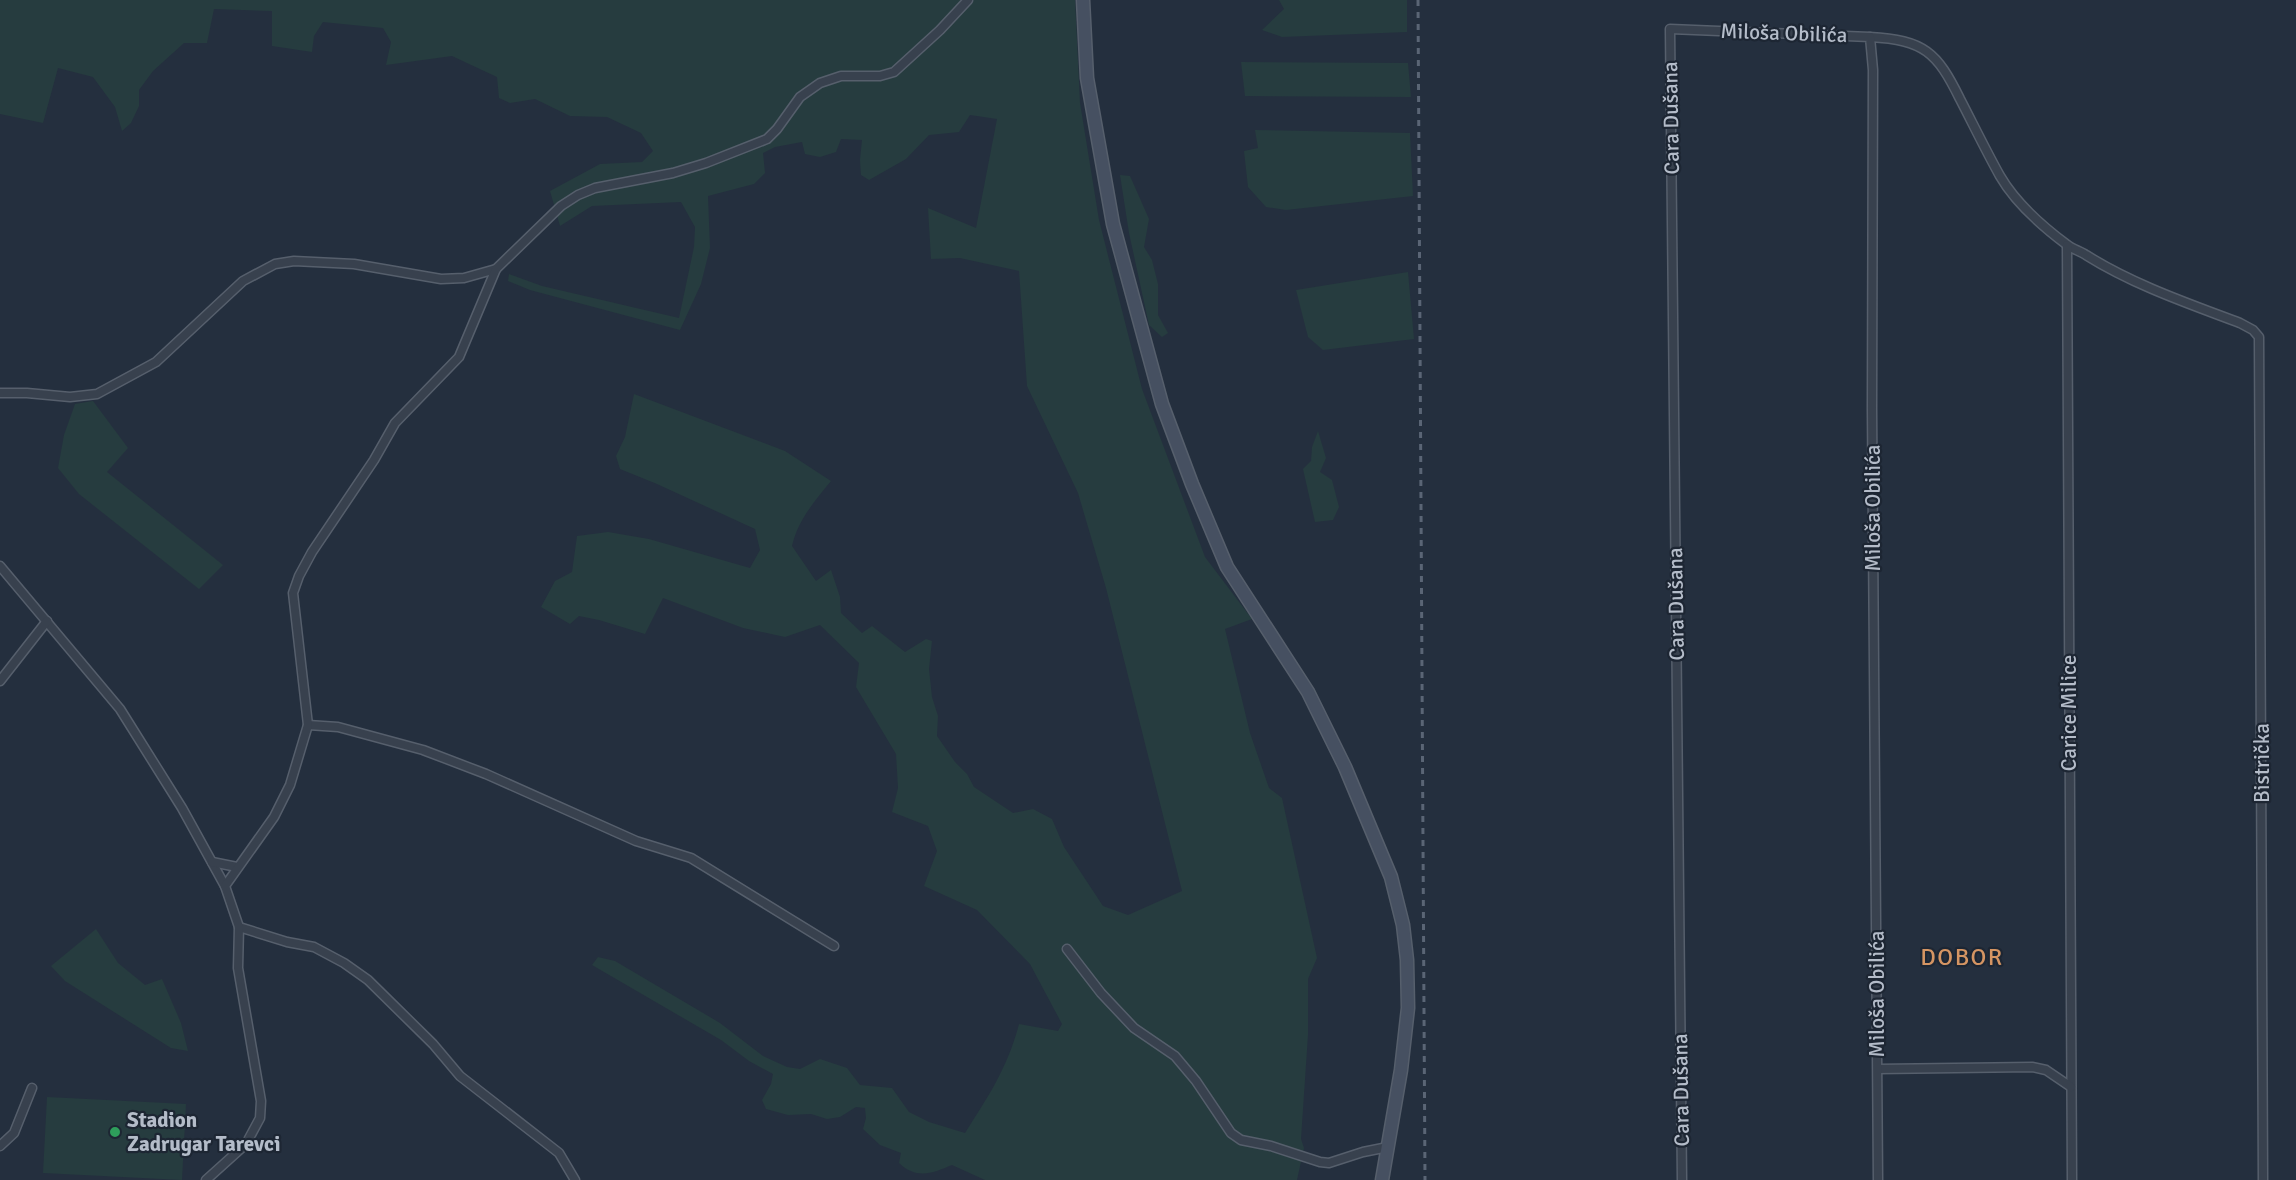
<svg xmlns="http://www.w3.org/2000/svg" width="2296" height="1180" viewBox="0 0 2296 1180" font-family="Signika,sans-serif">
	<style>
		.green { fill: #263c3f }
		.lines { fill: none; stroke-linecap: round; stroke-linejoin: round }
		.minor-casing { stroke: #565f6c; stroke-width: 11 }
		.secondary-casing { stroke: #565f6c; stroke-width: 15 }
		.minor { stroke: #38414e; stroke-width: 8 }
		.secondary { stroke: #465061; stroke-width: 12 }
		.rail { stroke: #5a6575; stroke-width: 3; stroke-dasharray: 6 6; stroke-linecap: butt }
		.leisure-dot { fill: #2e9e5b; stroke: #1d2633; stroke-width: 2 }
		.labels { text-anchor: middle; stroke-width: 4.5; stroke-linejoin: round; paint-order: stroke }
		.street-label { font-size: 21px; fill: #b4bcc9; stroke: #1d2633 }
		.poi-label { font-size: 21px; font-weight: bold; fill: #b4bcc9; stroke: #1d2633; text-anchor: start }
		.quarter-label { font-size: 24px; letter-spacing: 1.5px; fill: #d59563; stroke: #1d2633 }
	</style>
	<rect width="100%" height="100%" fill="#242f3e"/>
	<!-- green -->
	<g class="green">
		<path d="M0,0h1075l5,103 19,117 43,169 63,168 47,62 -27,10 25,104 19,55 13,10 35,160 -9,21v56l-7,104 3,9 -7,32h-312l-33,-15c-19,8 -35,15 -53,-2l2,-10 -21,-8 -17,-16 3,-11 -1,-10 -9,-1 -16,10 -13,2 -16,-5 -23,1 -22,-6 -4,-9 9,-16 2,-10 -24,-13 -28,-21 -129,-75 6,-8 17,4 105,62 43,33 24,11 13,2 20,-10 27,9 13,17 32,3 17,24 20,10 36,11c23,-36 43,-66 54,-109l39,7 4,-7 -32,-60 -53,-54 -53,-24 13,-35 -9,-25 -36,-14 6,-24 -2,-34 -40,-67 3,-24 -39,-38 -35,12 -42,-9 -80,-30 -18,36 -46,-14 -20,-4 -9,8 -29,-17 14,-26 17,-9 5,-36 31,-4 41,7 101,29 10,-18 -5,-21 -98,-45 -37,-15 -4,-13 9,-19 9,-43 151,57 46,30c-17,21 -33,39 -39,65l24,35 15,-11 9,27 1,16 21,20 10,-7 33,26 21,-13 6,2 -3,28 3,28 6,19 -1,20 18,26 12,12 7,13 39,26 20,-4 19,10 12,28 39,59 25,9 54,-24 -76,-303 -28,-95 -51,-107 -8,-115 -59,-13 -29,1 -3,-51 48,20 21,-109 -27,-4 -11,17 -30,3 -23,24 -37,21 -8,-5 -1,-15 2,-20 -21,-1 -5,13 -16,5 -15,-3 -3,-12 -27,5 -12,6 2,20 -11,11 -46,12 2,52 -9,36 -21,46 -150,-40 -22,-9 1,-7 33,12 137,32 15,-71 1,-20 -14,-25 -89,4 -32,20 -10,-35 50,-27 42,-2 11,-11 -12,-18 -34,-16 -37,-1 -35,-17 -25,4 -11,-5 -2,-21 -45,-21 -66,9 5,-23 -8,-14 -60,-6 -9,14 -2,16 -40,-6v-35l-58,-2 -7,34h-23l-31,28 -14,19v16l-8,17 -9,8 -7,-24 -22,-30 -35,-9 -15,55 -43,-9z"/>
		<path d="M1279,0h128v32l-125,5 -20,-7 22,-21z"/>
		<path d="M1241,62l167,1 3,34 -166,-1z"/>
		<path d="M1255,130l155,3 3,63 -127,14 -20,-3 -18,-20 -4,-36 14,-3z"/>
		<path d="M1120,175l10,1 19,43 -5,28 8,13 6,24v31l10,18 -6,4 -13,-12 -20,-92z"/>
		<path d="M1408,272l6,67 -91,11 -15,-13 -12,-47z"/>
		<path d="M93,401l35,47 -21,24 116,93 -24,24 -120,-95 -21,-26 6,-33 11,-31z"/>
		<path d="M1318,431l8,27 -6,14 12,8 7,27 -6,13 -18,2 -12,-53 8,-8 1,-14z"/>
		<path d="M96,929l22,34 27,22 17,-6 19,44 7,28 -17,-3 -106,-67 -14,-15z"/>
		<path d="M47,1097l139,7 -4,76 -139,-7z"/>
	</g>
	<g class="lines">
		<!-- minor casing -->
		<g class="minor-casing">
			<g id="minor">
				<path d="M1870,37c54,3 67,15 90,62 13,25 26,52 40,77 15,26 42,50 66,68 6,5 14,7 20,11 48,30 101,48 154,68l13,7 6,7 4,843"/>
				<path d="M2067,245l5,935"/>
				<path d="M0,393h27l43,4 27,-3 59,-32 87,-81 32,-17 19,-3 60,3 87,15 23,-1 32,-9"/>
				<path d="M0,566l120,143 62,99 43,78"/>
				<path d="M0,681l47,-60"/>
				<path d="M308,725l30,2 85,23 63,24 150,67 55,17 143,88"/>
				<path d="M212,862l25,5"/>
				<path d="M239,927l48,15 27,5 30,16 24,17 65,64 27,32 99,77 16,27"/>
				<path d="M1067,949l34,44 33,35 41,28 21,25 35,52 10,7 30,6 49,16 9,1 34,-11 25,-5"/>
				<path d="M1878,1069l154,-2 14,3 25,17"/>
				<path d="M0,1146l14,-13 18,-45"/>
				<path d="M206,1180l40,-36 14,-26 1,-17 -23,-133 1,-41 -14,-41 49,-69 16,-32 18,-60 -15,-132 6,-17 13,-24 62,-92 21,-37 64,-66 37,-88 65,-63 17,-11 17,-7 78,-15 33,-10 61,-24 10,-10 23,-32 20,-14 21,-7h39l14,-4 46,-42 28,-30"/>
				<path d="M1682,1180l-12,-1151 200,8 3,33 -1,339 6,771"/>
			</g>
		</g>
		<!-- secondary casing -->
		<g class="secondary-casing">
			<path id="secondary" d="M1083,0l4,78 26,146 49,180 30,80 35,83 81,125 37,75 46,110 12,48 4,35 1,48 -7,62 -19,110"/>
		</g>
		<!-- minor -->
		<use href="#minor" class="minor"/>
		<!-- secondary -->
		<use href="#secondary" class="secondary"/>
		<!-- rail -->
		<path class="rail" d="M1418,0l7,1180"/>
	</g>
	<!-- markers -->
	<circle class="leisure-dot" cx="115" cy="1132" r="6"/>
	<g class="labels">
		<!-- street labels -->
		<g class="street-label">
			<text transform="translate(1784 33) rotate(2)" y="7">Miloša Obilića</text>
			<text transform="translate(1671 118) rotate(-91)" y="7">Cara Dušana</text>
			<text transform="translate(1873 508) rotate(-90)" y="7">Miloša Obilića</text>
			<text transform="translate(1676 604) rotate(-91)" y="7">Cara Dušana</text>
			<text transform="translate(2069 713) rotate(-90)" y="7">Carice Milice</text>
			<text transform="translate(2262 763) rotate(-90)" y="7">Bistrička</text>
			<text transform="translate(1877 994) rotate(-90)" y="7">Miloša Obilića</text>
			<text transform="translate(1681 1090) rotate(-91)" y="7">Cara Dušana</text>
		</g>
		<!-- poi labels -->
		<g class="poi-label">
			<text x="127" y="1127">Stadion<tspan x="127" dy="24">Zadrugar Tarevci</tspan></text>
		</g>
		<!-- quarter labels -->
		<g class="quarter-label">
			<text x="1962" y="965">DOBOR</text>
		</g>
	</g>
</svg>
